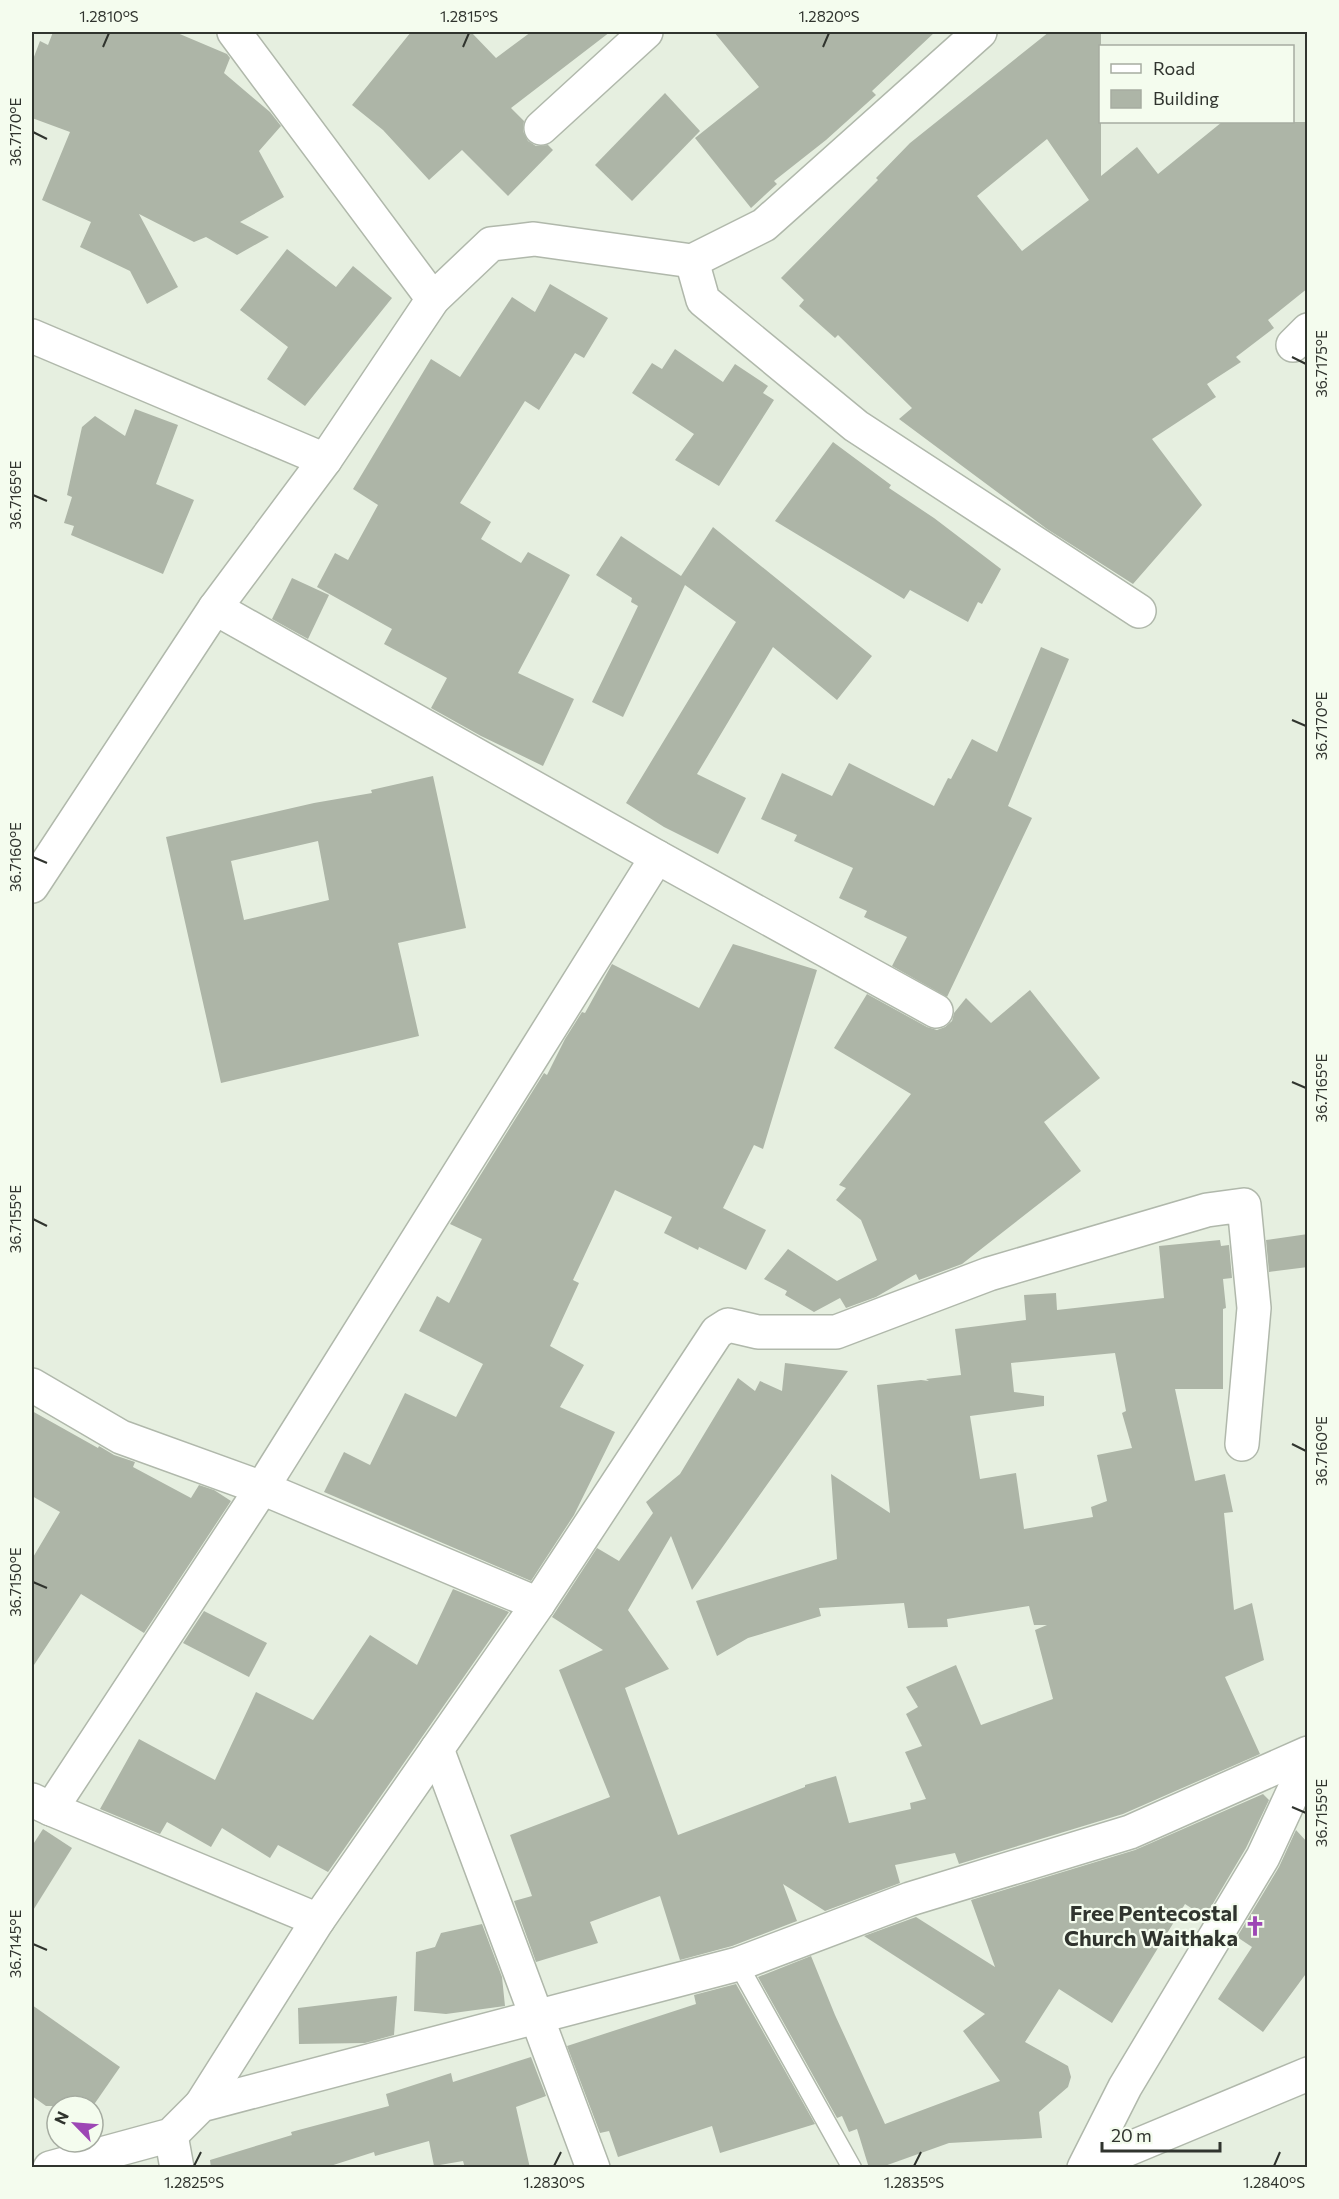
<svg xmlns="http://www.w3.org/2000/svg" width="1339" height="2199" viewBox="0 0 1339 2199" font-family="Commissioner,sans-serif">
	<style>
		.building { fill: #adb5a7; fill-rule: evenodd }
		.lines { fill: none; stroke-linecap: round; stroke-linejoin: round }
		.lane-casing { stroke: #b0b8ab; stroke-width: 21 }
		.street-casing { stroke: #b0b8ab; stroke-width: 36 }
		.lane { stroke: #fff; stroke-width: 18 }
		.street { stroke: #fff; stroke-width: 33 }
		.ticks { fill: none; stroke: #30342e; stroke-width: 2 }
		.labels { text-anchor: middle; stroke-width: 4.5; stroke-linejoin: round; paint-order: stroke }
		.poi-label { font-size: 22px; font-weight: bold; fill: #30342e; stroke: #f4fcee; text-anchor: end }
		.neatline { fill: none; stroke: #30342e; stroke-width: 2 }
		.ticks-label { font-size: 15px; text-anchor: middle; fill: #30342e }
	</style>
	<rect width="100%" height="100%" fill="#e6efe0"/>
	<!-- building -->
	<g class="building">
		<path d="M53,32h122l52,22 3,4 -6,15 46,39 11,14 -22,25 25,46 -44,25 29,15 -32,18 -31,-18 -12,5 -55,-28 39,73 -31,17 -17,-33 -50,-24 11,-25 -49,-22 28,-68 -38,-14v-56l8,-21 8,4z"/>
		<path d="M411,32h60l25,26 35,-26h79l-99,76 13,13 -1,10 5,10 8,5 12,-1 5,5 -45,46 -46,-46 -33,30 -46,-50 -31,-25z"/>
		<path d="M714,32h221l-63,59 4,4 -50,45 -52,41 3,3 -26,24 -56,-70 64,-51z"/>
		<path d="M1049,32h52v144l36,-29 21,27 64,-52h86v166l-40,32 6,8 -38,29 5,5 -34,22 9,13 -64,42 50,66 -69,79 -86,-55 -148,-110 13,-11 -74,-73 -3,3 -36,-32 5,-6 -23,-22 97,-98 -2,-2 34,-35zM1047,139l42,61 -67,51 -45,-55z"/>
		<path d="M665,93l35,38 -68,70 -37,-36z"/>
		<path d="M287,249l49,38 17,-21 39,32 -87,108 -38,-27 21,-32 -48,-37z"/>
		<path d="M550,284l58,34 -24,40 -9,-5 -36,57 -14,-9 -65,102 31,19 -10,17 40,24 7,-11 42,23 -52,98 56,26 -31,67 -62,-30 -50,-28 16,-30 -63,-34 8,-15 -75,-42 18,-34 13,7 30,-55 -25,-16 78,-130 29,18 52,-80 23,15z"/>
		<path d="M675,349l48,33 12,-18 33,22 -5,7 11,7 -55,86 -44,-26 19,-26 -62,-41 20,-30 10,6z"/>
		<path d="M135,409l43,16 -22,59 38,16 -31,74 -92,-39 3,-9 -10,-3 8,-26 -5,-2 15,-68 13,-11 30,20z"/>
		<path d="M833,442l58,43 -2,3 45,30 67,51 -19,35 -4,-2 -10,20 -58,-32 -6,9 -129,-78z"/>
		<path d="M713,527l159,129 -35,44 -64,-53 -76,127 49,24 -28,56 -54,-27 -38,-24 110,-181 -51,-37 -62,132 -31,-15 46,-96 -7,-4 1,-4 -36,-23 25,-39 60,40z"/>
		<path d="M292,578l37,17 -21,44 -36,-20z"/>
		<path d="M1041,647l28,12 -61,147 24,12 -85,179 -55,-31 15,-29 -43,-20 3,-6 -28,-13 14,-30 -59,-27 3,-6 -36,-16 21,-46 50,23 17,-33 85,43 14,-28 3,1 21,-40 25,13z"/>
		<path d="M433,776l33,152 -68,15 21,93 -198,47 -55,-246 148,-34 58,-10 -1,-3zM318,841l11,59 -85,20 -13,-59z"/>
		<path d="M733,944l84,26 -54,179 -9,-4 -31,63 43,22 -20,40 -47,-23 -1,3 -34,-17 8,-16 -57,-27 -42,90 6,3 -29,63 34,19 -24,42 55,25 -41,83 -43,66 -207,-89 20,-40 26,13 35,-72 51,24 27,-53 -64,-33 18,-35 12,7 33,-64 -32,-15 94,-151 3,2 18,-36 17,-27 3,1 27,-49 87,44z"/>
		<path d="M1030,990l70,88 -56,44 37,49 -119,93 -43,16 -3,-6 -40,23 -30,11 -6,-10 -26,14 -29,-17 2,-4 -23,-12 24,-30 49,32 40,-21 -16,-40 -25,-20 10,-12 -7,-3 72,-91 -77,-46 33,-54 60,33 10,3 8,-3 7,-6 2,-8 12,-15 25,25z"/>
		<path d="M1308,1234v33l-39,5 -3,-32z"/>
		<path d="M1220,1240l1,6 8,-1 3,33 -9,1 3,29 -3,1v80h-48l20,92 30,-7 8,38 -9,1 10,97 18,-7 12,57 -39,17 35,77 -137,60 -164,50 -4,-11 -60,12 5,18 -75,28 -42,-27 14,37 -65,25 -52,14 -20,-64 -70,26 8,21 -62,19 -22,-61 18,-5 -22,-61 100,-38 -51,-127 44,-20 -51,-33 45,-69 22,13 34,-48 -7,-11 34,-28 58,-96 17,13 5,-10 22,10 3,-28 63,8 -156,219 -21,-54 -43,74 41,59 -44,19 53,147 127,-48v-2l31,-9 13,47 62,-14 -1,-6 16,-4 -21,-47 17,-6 -16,-32 12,-7 -12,-20 50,-22 25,60 72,-26 -18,-69 12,-5h-13l-5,-19 -82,13 1,8 -40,1 -4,-25 -85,5 2,8 -73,22 -31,18 -21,-55 141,-42 -6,-85 59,39 -13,-128 44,-5 8,1 -3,-2 35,-4 -6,-46 71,-9 -2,-25 32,-2 1,17 107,-12 -5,-52zM1115,1353l11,58 -4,2 10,35 -35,7 10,46 -16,6 2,10 -69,12 -8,-56 -36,6 -10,-63 74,-10v-10l-30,-4 -3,-29z"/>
		<path d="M32,1411l66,37 1,-2 15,9 21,7 -2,5 58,31 8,-13 15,5 17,11 -87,132 -63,-39 -49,74v-109l28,-47 -28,-16z"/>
		<path d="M453,1589l56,23 -181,260 -50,-27 -8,13 -48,-30 -11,19 -44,-25 -7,12 -60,-25 39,-70 76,41 41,-88 57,28 57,-85 47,30z"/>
		<path d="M204,1611l63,32 -18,34 -66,-34z"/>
		<path d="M1263,1794l6,6 -23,48 -41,69 -20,-13 -73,119 -53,-34 -34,53 43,24 3,11 -3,10 -29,25 3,26 -93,5 -70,25h-10l-12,-39 -8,3 -7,-16 -5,2 -79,-141 53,-21 24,59 50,109 115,-43 -37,-50 22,-17 -121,-78 52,-19 79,50 -24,-67 164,-50z"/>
		<path d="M43,1829l29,19 -40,64v-66z"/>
		<path d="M1296,1830l12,13v128l-45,61 -45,-33 34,-52 -15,-10 42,-70z"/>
		<path d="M482,1924l20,53 3,29 -59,8 -32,-3 2,-59 19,-5 6,-14z"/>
		<path d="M736,1984l79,140 -95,29 -8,-27 -94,31 -9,-26 -9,2 -33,-87 129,-42 -2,-9z"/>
		<path d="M397,1996l-3,39 -29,8 -66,1 -1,-36z"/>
		<path d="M32,2005l88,62 -27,39h-47l-14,-10z"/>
		<path d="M531,2057l15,39 -30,11 14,61h-65l-2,-7 -29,5 -5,-25 -54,15 -1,-4 -50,16h-113l-1,-8 82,-25 -1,-3 98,-26 -3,-12 65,-21 2,9z"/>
	</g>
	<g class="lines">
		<!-- lane casing -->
		<g class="lane-casing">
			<path id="lane" d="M738,1964l114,204"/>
		</g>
		<!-- street casing -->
		<g class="street-casing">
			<g id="street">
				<path d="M234,32l199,267"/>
				<path d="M541,128l105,-96"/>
				<path d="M692,261l11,39 153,126 283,185"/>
				<path d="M32,336l293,124"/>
				<path d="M1293,345l15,-15"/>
				<path d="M215,608l442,249 279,154"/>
				<path d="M32,886l183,-278 110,-148 108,-161 58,-55 43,-5 158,22 72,-36 216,-193"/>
				<path d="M32,1385l89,52 141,51 276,116"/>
				<path d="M437,1749l156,419"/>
				<path d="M32,1800l19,9 211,-321 395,-631"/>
				<path d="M51,1809l267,111"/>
				<path d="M201,2105l117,-185 220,-316 179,-272 11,-7 30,7h78l153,-58 218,-64 37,-5 10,103 -12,136"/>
				<path d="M171,2135l6,33"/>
				<path d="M50,2168l121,-33 30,-30 537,-141 172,-65 220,-67 178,-79"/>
				<path d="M1084,2168l41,-81 138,-230 45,-97"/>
				<path d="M1094,2168l8,-8 206,-86"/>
			</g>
		</g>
		<!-- lane -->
		<use href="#lane" class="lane"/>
		<!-- street -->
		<use href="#street" class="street"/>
	</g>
	<!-- ticks -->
	<path class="ticks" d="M103,47l6,-14M463,47l6,-14M823,47l6,-14M33,132l14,7M1292,357l14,7M33,495l14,6M1292,720l14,6M33,857l14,6M1292,1082l14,6M33,1219l14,7M1292,1444l14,7M33,1582l14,6M1292,1807l14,6M33,1944l14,6M194,2166l7,-14M554,2166l7,-14M914,2166l7,-14M1274,2166l6,-14"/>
	<!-- icons -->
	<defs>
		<g id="church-bare" transform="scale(1.62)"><path d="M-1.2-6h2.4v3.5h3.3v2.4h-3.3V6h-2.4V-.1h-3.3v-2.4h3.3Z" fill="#9d47b5" stroke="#f4fcee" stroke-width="2.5" paint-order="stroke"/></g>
	</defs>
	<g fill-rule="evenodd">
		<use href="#church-bare" x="1255" y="1926"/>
	</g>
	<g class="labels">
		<!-- poi labels -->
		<g class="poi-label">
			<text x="1238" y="1921">Free Pentecostal<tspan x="1238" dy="25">Church Waithaka</tspan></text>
		</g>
	</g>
	<!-- border -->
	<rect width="1339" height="2199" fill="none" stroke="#f4fcee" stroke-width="66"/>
	<!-- legend -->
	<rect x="1099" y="45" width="195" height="78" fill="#f4fcee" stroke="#a6aca1" stroke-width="1.5"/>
	<rect x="1111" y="64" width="30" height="9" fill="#ffffff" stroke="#a6aca1" stroke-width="1.5"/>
	<text x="1153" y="75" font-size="18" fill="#30342e">Road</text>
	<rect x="1111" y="90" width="30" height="18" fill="#adb5a7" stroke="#a6aca1" stroke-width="1.5"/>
	<text x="1153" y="105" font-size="18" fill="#30342e">Building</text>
	<!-- north arrow -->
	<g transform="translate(75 2124) rotate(295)"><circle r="28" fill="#f4fcee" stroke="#a6aca1" stroke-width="1.5"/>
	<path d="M0-4.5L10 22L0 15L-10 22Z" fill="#9d47b5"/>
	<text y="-9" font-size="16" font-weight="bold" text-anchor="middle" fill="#30342e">N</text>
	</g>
	<!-- scale -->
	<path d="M1102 2142v9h118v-9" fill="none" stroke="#30342e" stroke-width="3"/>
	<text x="1111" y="2142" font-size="18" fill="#30342e" stroke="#f4fcee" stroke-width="4.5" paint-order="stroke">20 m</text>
	<rect x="33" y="33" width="1273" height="2133" class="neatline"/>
	<g class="ticks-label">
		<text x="109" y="22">1.2810°S</text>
		<text x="469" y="22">1.2815°S</text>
		<text x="829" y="22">1.2820°S</text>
		<text transform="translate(16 132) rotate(-90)" y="5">36.7170°E</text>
		<text transform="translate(1322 364) rotate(-90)" y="5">36.7175°E</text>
		<text transform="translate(16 495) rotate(-90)" y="5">36.7165°E</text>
		<text transform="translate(1322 726) rotate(-90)" y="5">36.7170°E</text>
		<text transform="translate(16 857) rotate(-90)" y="5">36.7160°E</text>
		<text transform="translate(1322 1088) rotate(-90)" y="5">36.7165°E</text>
		<text transform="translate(16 1219) rotate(-90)" y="5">36.7155°E</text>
		<text transform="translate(1322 1451) rotate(-90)" y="5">36.7160°E</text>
		<text transform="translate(16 1582) rotate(-90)" y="5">36.7150°E</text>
		<text transform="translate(1322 1813) rotate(-90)" y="5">36.7155°E</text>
		<text transform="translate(16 1944) rotate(-90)" y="5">36.7145°E</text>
		<text x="194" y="2188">1.2825°S</text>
		<text x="554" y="2188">1.2830°S</text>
		<text x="914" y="2188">1.2835°S</text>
		<text x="1274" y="2188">1.2840°S</text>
	</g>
</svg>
